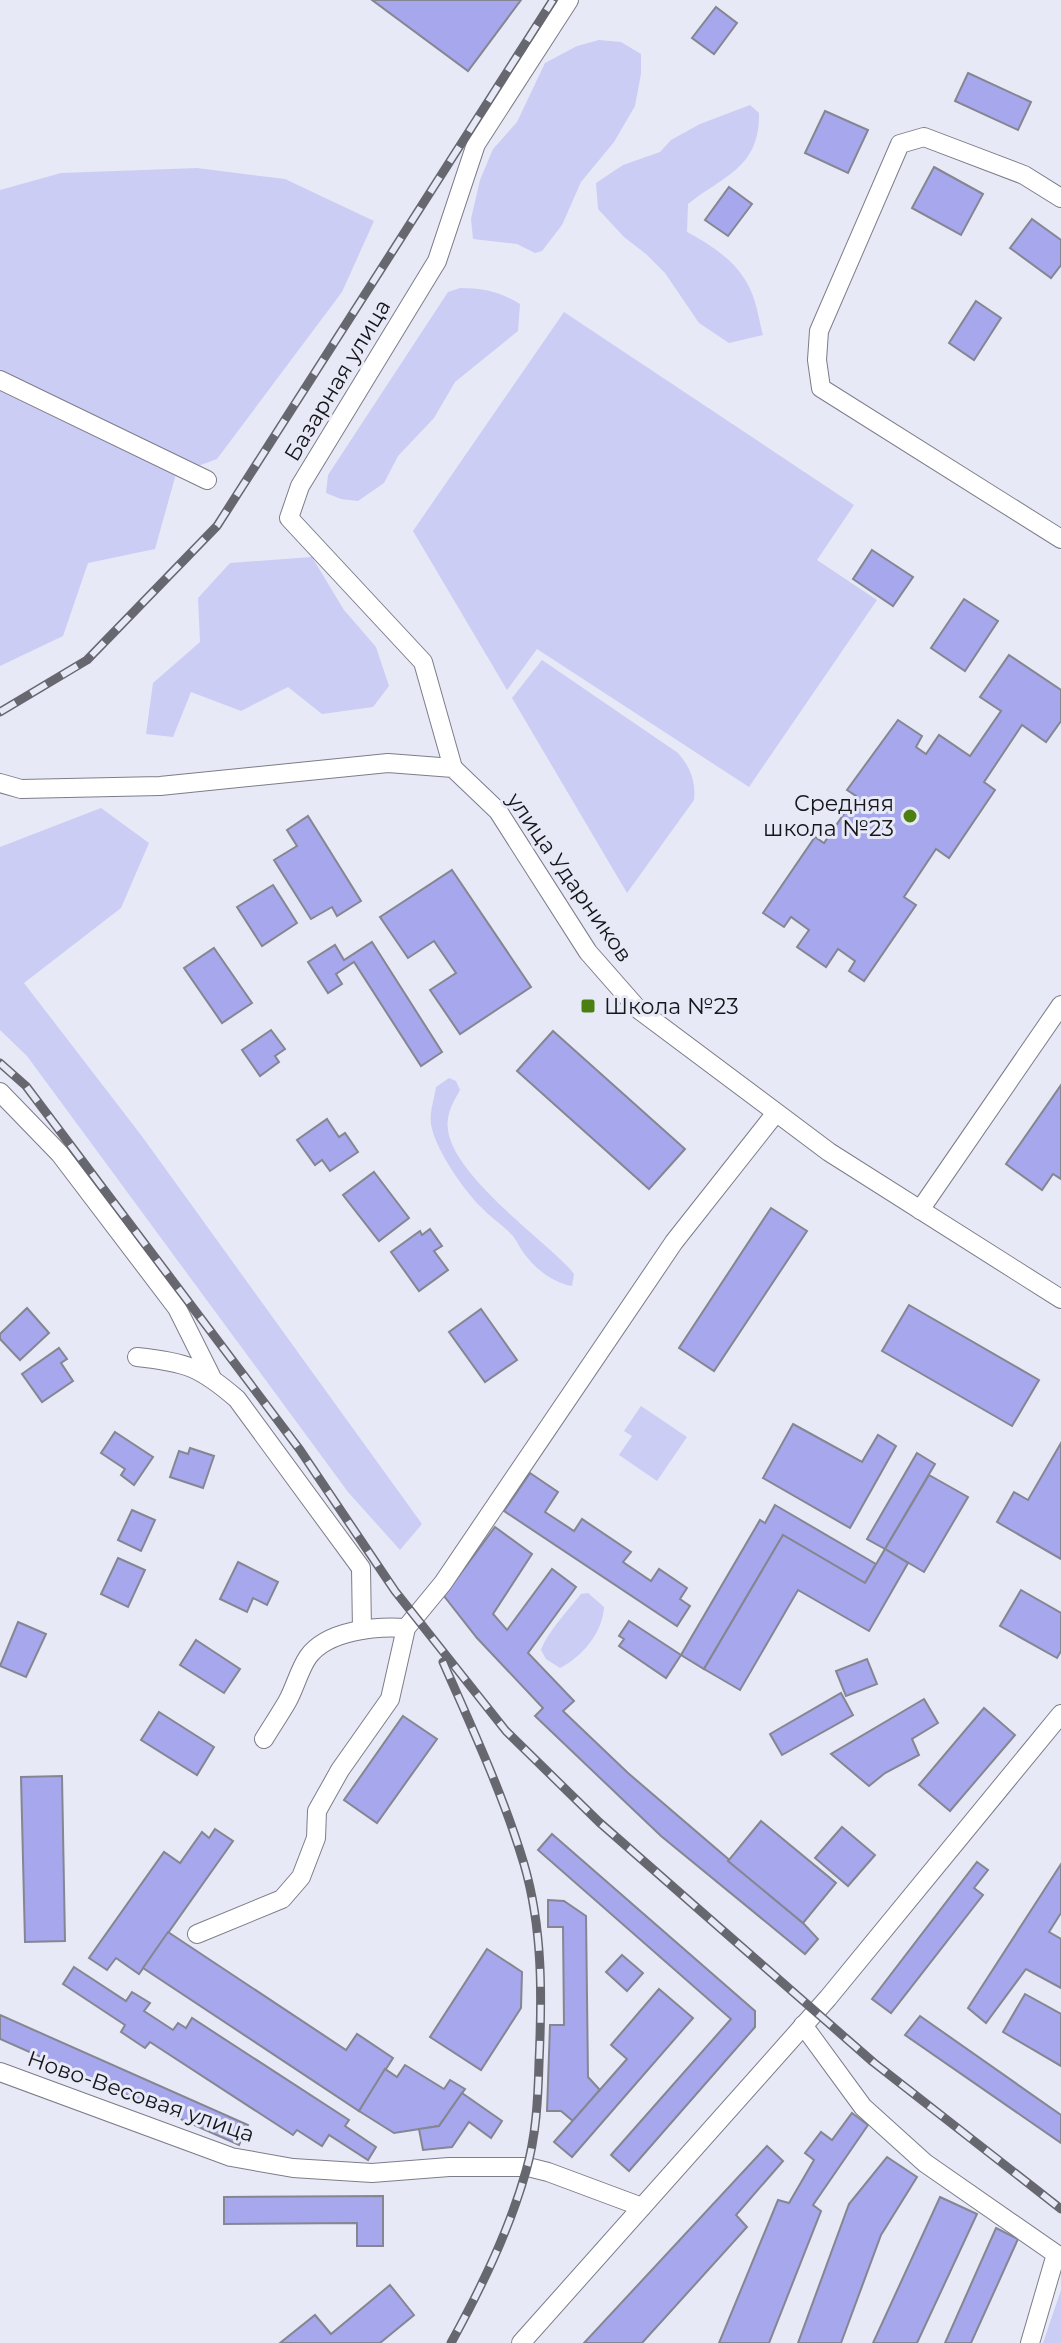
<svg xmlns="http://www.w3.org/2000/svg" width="1061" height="2343" viewBox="0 0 1061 2343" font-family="Montserrat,sans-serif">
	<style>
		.green { fill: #cbcdf5 }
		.building { fill: #a6a7ec; stroke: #858692; stroke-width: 2 }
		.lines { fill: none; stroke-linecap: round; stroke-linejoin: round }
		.minor-casing { stroke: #7d7d8a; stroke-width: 20 }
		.minor { stroke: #fff; stroke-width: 18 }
		.rail-casing { stroke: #66676f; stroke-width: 9 }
		.rail { stroke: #e7e9f6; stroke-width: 6; stroke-dasharray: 18; stroke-linecap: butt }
		.poi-dot { fill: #4c7f12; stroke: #e7e9f6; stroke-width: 3 }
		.labels { text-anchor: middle; stroke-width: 6; stroke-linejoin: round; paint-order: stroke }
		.street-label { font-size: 22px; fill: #15151a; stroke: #e7e9f6 }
		.poi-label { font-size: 22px; fill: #15151a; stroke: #e7e9f6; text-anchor: end }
	</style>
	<rect width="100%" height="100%" fill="#e7e9f6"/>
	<!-- green -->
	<g class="green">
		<path d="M599,40l22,2 20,12v20l-6,32 -21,36 -33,40 -19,43 -20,26 -7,2 -18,-9 -44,-5 -2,-20 9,-39 13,-31 24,-27 28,-59 32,-17z"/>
		<path d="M750,105l9,8c1,54 -34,62 -71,91l-1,28c26,14 52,31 64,59 6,14 8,29 12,44l-34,8 -30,-20 -34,-50 -19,-19 -22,-17 -26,-28 -2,-26 27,-18 37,-13 11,-12 29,-16z"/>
		<path d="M197,168l88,11 89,42 -32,71 -125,167 -41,15 -21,75 -67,14 -25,73 -63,30v-476l61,-17z"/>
		<path d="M460,288c24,0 40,4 60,16l-2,27 -63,51 -21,36 -36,38 -14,27 -26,18 -17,-2 -15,-6 2,-18 120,-183z"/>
		<path d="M564,312l290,193 -37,55 60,40 -128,187 -212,-138 -30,41 -94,-159z"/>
		<path d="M312,557l32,53 32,37 13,39 -16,21 -51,7 -34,-27 -47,24 -50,-19 -18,45 -27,-3 7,-51 47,-41 -2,-44 32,-35z"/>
		<path d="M542,660l136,93c12,14 18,28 16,47l-67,93 -115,-195z"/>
		<path d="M101,808l48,35 -28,65 -97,75 117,152 281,389 -22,26 -52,-58 -321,-436 -27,-26v-183z"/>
		<path d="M449,1078l7,3 4,9c-5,9 -11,19 -12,29 -8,48 92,117 122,150l4,5 -2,12c-19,-3 -38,-18 -49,-34 -4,-5 -6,-11 -10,-16 -10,-11 -22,-18 -32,-29 -16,-15 -44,-56 -49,-78 -4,-14 2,-28 4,-42z"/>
		<path d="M641,1406l46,31 -30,44 -38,-26 13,-19 -8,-5z"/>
		<path d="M588,1593l16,14c-1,25 -22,50 -44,61l-14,-9 -5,-9c6,-17 28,-41 40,-56z"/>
		<path d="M1061,2290v53h-18z"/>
	</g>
	<!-- building -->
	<g class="building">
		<path d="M372,0h149l-53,71z"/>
		<path d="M716,7l21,16 -23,31 -22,-16z"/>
		<path d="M968,73l63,29 -13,28 -63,-29z"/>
		<path d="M825,111l43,19 -20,43 -43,-20z"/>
		<path d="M934,167l49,27 -22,41 -49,-27z"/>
		<path d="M729,187l23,17 -24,32 -23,-16z"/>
		<path d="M1032,219l29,21v25l-10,13 -41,-30z"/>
		<path d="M976,301l25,17 -27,42 -25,-17z"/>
		<path d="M872,550l41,27 -20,29 -40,-27z"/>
		<path d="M964,599l34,22 -33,50 -34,-23z"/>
		<path d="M1009,655l52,35v31l-15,21 -24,-17 -38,57 11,8 -46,68 -13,-9 -32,48 12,8 -52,76 -15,-10 6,-10 -17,-12 -12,18 -29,-20 12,-17 -18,-13 -7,10 -21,-14 52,-76 9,6 32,-47 -9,-6 51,-70 24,16 -6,11 10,7 13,-19 31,21 31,-45 -21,-14z"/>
		<path d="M308,816l53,85 -24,15 -5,-9 -21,12 -37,-59 23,-14 -10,-16z"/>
		<path d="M452,870l79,117 -71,47 -30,-44 26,-17 -22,-32 -26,17 -28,-41z"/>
		<path d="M273,885l24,38 -35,23 -25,-39z"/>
		<path d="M372,942l70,110 -21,14 -67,-104 -18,12 6,10 -14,9 -20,-31 27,-17 9,15z"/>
		<path d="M214,948l38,55 -30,20 -38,-55z"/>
		<path d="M271,1030l14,19 -10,7 4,6 -19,14 -18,-26z"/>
		<path d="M553,1031l132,118 -36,40 -132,-118z"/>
		<path d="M1061,1085v94l-8,-5 -11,16 -36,-26z"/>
		<path d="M327,1119l12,18 6,-4 13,19 -28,19 -8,-11 -7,5 -18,-25z"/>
		<path d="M374,1172l35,46 -30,23 -36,-46z"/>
		<path d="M771,1208l36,23 -93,140 -35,-23z"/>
		<path d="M430,1229l12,17 -8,5 14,19 -29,21 -28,-39 29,-21 2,4z"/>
		<path d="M909,1305l130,75 -27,46 -130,-75z"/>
		<path d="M27,1308l22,25 -29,27 -20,-21v-5z"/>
		<path d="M481,1309l36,51 -32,22 -36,-50z"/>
		<path d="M59,1348l8,11 -6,4 12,18 -31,21 -20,-28z"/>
		<path d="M793,1424l69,38 16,-27 18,11 -46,82 -87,-50z"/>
		<path d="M115,1432l38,25 -19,28 -13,-10 4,-6 -24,-16z"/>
		<path d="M1061,1443v116l-64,-37 17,-30 14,8z"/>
		<path d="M190,1448l24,8 -11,32 -33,-11 9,-26 9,3z"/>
		<path d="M917,1453l18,11 -50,85 -18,-10z"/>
		<path d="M530,1473l28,19 -13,20 29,19 8,-12 49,33 -8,10 28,19 8,-12 28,19 -7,11 10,7 -13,20 -173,-115z"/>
		<path d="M929,1475l39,22 -44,75 -39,-23z"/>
		<path d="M775,1505l101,59 -11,19 -82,-48 -79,134 -23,-14 79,-135 5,3z"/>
		<path d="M132,1510l23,10 -14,31 -23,-11z"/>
		<path d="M495,1527l37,27 -39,60 14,16 45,-61 24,18 -48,66 46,48 -11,10 65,62 175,150 15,16 -13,15 -144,-118 -126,-120 8,-8 -66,-70 -33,-42z"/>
		<path d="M783,1535l82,48 20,-34 23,14 -39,68 -71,-41 -58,100 -36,-21z"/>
		<path d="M118,1558l27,12 -17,37 -27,-13z"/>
		<path d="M238,1562l40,20 -11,23 -14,-7 -6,14 -27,-13z"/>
		<path d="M1021,1590l40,23v38l-4,7 -57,-32z"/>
		<path d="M629,1621l52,34 -15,23 -47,-32 5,-7 -5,-3z"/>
		<path d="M18,1622l28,12 -20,43 -26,-11z"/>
		<path d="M196,1640l44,29 -16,24 -44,-28z"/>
		<path d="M867,1659l10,25 -31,12 -10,-25z"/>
		<path d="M841,1693l12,22 -71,40 -12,-21z"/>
		<path d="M924,1699l14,24 -26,16 7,16 -34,18 -16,13 -38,-32z"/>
		<path d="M984,1708l31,27 -65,76 -31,-26z"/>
		<path d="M159,1712l55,35 -17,28 -56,-35z"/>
		<path d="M403,1716l34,23 -60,84 -33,-23z"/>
		<path d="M62,1776l3,165 -40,1 -4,-165z"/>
		<path d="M761,1821l75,62 -33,40 -75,-62z"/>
		<path d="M842,1827l33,28 -27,31 -33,-28z"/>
		<path d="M215,1829l18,12 -94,133 -23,-16 -9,12 -18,-12 75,-106 16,11 22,-31 7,6z"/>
		<path d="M552,1834l203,177v16l-126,144 -18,-16 120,-136 -193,-169z"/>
		<path d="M977,1862l11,8 -14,18 9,7 -92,118 -19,-14z"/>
		<path d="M1061,1864v49l-12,19 12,7v49l-35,-19 -40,54 -18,-15z"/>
		<path d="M548,1900l16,1 22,15 2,161 12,13 -27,31 -12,-10h-14l3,-86h14l-1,-98h-15z"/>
		<path d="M168,1932l178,118 11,-16 36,24 -34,53 -216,-143z"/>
		<path d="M487,1949l35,23 -1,36 -40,62 -51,-33z"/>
		<path d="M622,1955l21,18 -16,18 -21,-19z"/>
		<path d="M74,1967l52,34 6,-9 18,11 -6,8 29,19 5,-7 8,5 6,-10 157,102 -4,6 31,21 -8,13 -39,-25 -7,11 -25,-16 -4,5 -143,-93 -5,6 -24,-16 4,-7 -62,-41z"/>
		<path d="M659,1989l34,29 -121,139 -18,-15 73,-83 -16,-14z"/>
		<path d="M1025,1994l36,20v52l-58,-34z"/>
		<path d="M0,2015l248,110 -9,20 -239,-106z"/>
		<path d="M920,2016l141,99v28l-156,-108z"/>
		<path d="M405,2065l39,24 6,-9 15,9 -26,37 -45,7 -35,-22 26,-42 12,8z"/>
		<path d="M462,2093l40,28 -11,17 -22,-16 -17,25 -29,3 -4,-21 20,-3z"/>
		<path d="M852,2113l16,12 -55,80 8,6 -52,132h-50l59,-143 11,3 25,-43 -9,-7 16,-21 11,8z"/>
		<path d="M767,2146l16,15 -47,54 11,12 -105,116h-58z"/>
		<path d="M887,2157l30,20 -36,58 -40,108h-43l51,-139z"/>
		<path d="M383,2196v50h-26v-23l-133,1v-27z"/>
		<path d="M940,2197l37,17 -60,129h-44z"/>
		<path d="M996,2228l22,11 -47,104h-26z"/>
		<path d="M390,2285l24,30 -34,28h-100l35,-28 16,19z"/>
	</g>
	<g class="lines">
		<!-- minor casing -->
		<g class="minor-casing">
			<g id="minor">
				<path d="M1061,198l-37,-23 -100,-38 -24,7 -81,187 -2,29 4,28 240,151"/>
				<path d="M0,380l207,100"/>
				<path d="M453,768l-30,-106 -134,-144 11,-32 137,-225 39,-117 93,-144"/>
				<path d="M0,783l21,6 139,-3 228,-23 65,5 45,43 90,141 50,57 191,143 232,147"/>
				<path d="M0,1092l60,62 117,154 34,68"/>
				<path d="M920,1210l141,-205"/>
				<path d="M137,1357c49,5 63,10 100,42l124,169 1,62"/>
				<path d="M264,1739c8,-13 16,-25 23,-37 8,-14 12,-32 21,-45 19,-27 69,-31 98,-29"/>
				<path d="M197,1934l85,-35 19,-22 15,-39 1,-27 23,-41 50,-71 16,-71 37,-45 231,-341 101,-128"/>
				<path d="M803,2025l60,82 62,56 131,91 -26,89"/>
				<path d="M0,2072l231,85 62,11 79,5 77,-6h79l20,5 94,35"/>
				<path d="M521,2343l307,-345 233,-284"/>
			</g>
		</g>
		<!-- minor -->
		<use href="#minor" class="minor"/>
		<!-- rail casing -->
		<g class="rail-casing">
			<g id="rail">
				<path d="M0,712l87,-52 130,-134 336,-526"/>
				<path d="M0,1063l26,23 274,364 95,141 111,140 93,91 274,240 188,147"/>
				<path d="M443,1662c29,66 60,132 81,202 19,65 18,133 15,199 -1,36 -3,74 -13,108 -17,60 -45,117 -75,172"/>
			</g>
		</g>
		<!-- rail -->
		<use href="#rail" class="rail"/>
	</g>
	<!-- markers -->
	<g class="poi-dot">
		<circle cx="910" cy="816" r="8"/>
		<rect x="580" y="998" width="16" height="16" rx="4"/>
	</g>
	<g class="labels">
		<!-- street labels -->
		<g class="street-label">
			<text transform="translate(337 380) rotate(-59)" y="8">Базарная улица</text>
			<text transform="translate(570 877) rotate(55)" y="8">улица Ударников</text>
			<text transform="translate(141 2096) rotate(19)" y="8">Ново-Весовая улица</text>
		</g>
		<!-- poi labels -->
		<g class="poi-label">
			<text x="894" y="811">Средняя<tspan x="894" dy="25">школа №23</tspan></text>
			<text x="604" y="1014" text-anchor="start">Школа №23</text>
		</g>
	</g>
</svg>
